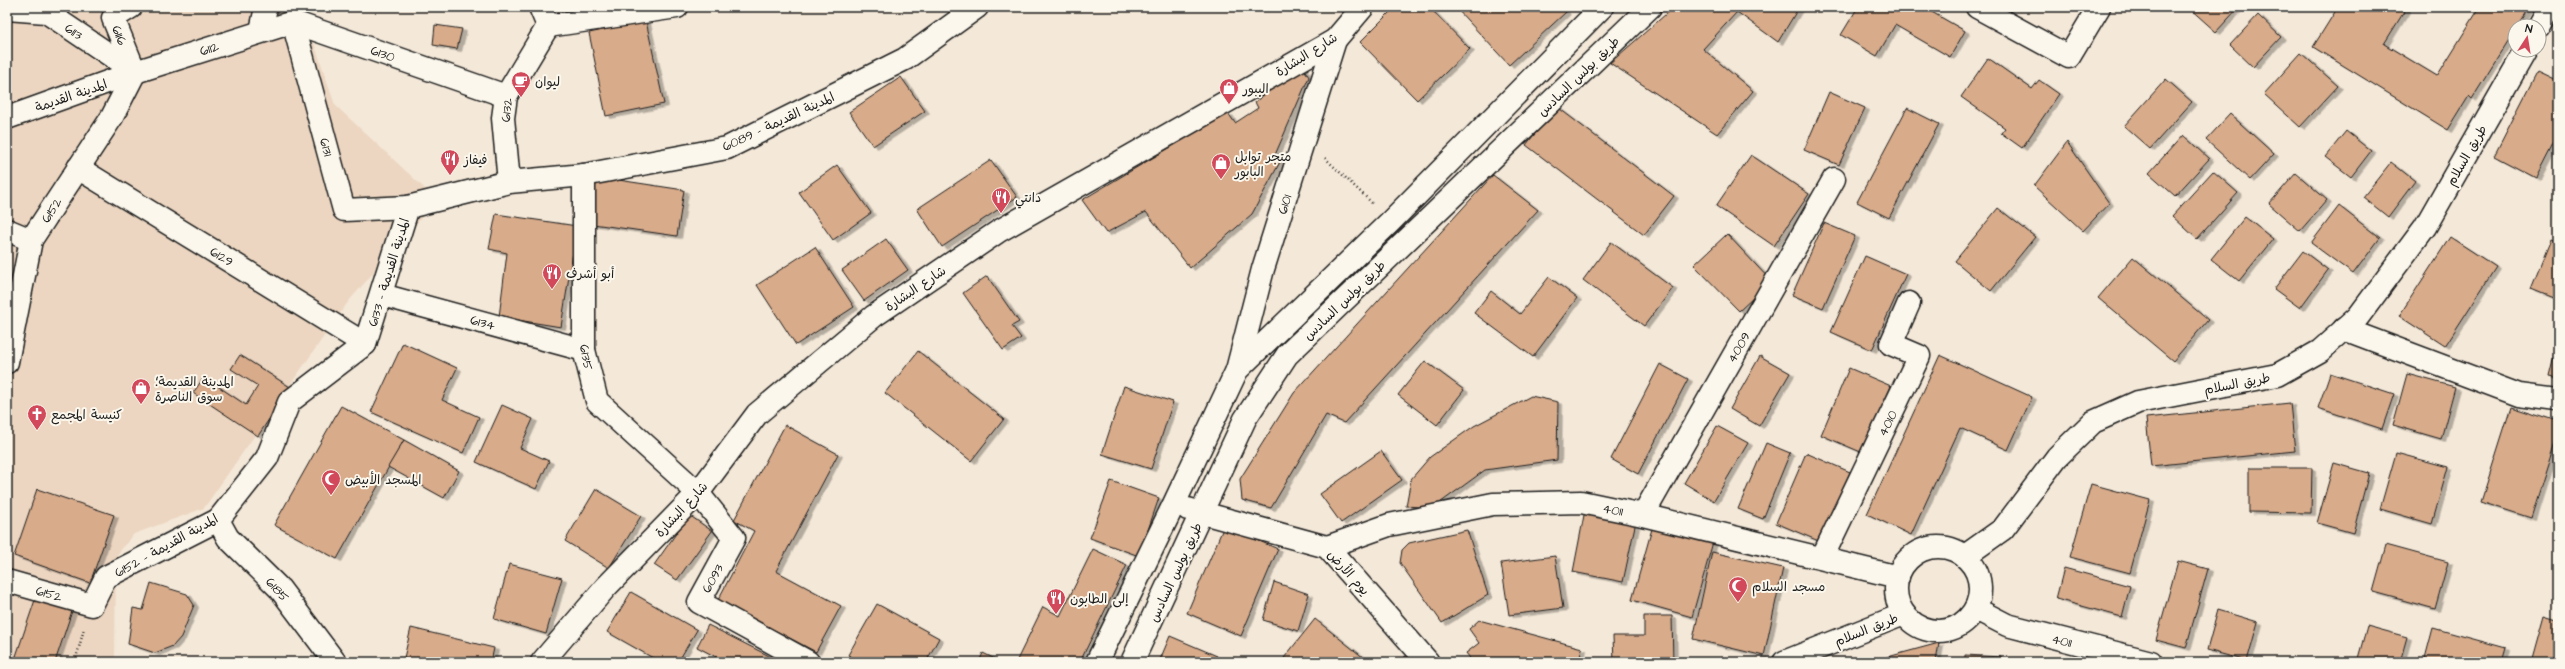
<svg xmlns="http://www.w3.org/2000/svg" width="2565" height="669" viewBox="0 0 2565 669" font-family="'Architects Daughter','Playpen Sans Arabic',sans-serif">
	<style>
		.built { fill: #ecd6c1 }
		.building { fill: #d8ab8a; stroke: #1c1c1c; filter: url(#shadow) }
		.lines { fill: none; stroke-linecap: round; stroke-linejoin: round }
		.minor-casing { stroke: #1c1c1c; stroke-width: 25 }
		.path { stroke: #1c1c1c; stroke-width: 2.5; stroke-dasharray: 1 3; stroke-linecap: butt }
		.minor { stroke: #fbf7ec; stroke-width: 22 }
		.labels { text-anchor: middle; stroke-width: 4; stroke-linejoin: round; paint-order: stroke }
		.street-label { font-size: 13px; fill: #1c1c1c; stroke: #fbf7ec }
		.poi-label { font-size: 13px; fill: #1c1c1c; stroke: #fbf7ec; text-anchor: start }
	</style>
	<defs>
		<filter id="shadow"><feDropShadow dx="4.5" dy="2.5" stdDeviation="0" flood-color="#0004"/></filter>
	</defs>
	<rect width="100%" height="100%" fill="#f4e8d8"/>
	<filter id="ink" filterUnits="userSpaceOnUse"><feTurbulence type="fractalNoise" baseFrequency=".025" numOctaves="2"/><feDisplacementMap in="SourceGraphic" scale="8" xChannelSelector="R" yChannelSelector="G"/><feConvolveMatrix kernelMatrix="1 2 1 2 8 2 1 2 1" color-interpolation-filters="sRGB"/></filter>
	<g filter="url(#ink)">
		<!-- built -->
		<path class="built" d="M18,7h284l33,98 102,95 -89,102 -144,206 -70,26 -18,22 -1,106h-108v-642z"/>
		<!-- building -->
		<g class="building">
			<path d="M1395,7h34l41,42 -53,51 -57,-58z"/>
			<path d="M1455,7h106l5,5 -57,53z"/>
			<path d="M1674,7h125l-21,35 -41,-30 -34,37 50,42 -36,43 -107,-71z"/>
			<path d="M1858,7h65l42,24 -15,26 -55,-32 -18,31 -36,-21z"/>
			<path d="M2188,7h51l-23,25z"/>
			<path d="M2338,7h69l-23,37 53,32 43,-69h49l-12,19h-2v4l-43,69 -3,-3 -21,34 -135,-83z"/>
			<path d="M2258,15l23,22 -28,30 -23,-22z"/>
			<path d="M646,21l18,83 -58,12 -17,-83z"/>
			<path d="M435,25l27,4 -5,20 -24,-4z"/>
			<path d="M2301,53l37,33 -38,41 -36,-33z"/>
			<path d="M1988,58l44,31 7,-9 20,14 -37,54 -21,-15 4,-5 -44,-31z"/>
			<path d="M1302,66l7,11 -34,78 5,7 -28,52 -62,54 -44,-56 -40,21 -24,-33 146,-87 7,10 23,-15 -3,-6z"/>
			<path d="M2537,72l21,10v53l-22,43 -42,-22z"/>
			<path d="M901,77l24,34 -52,35 -24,-34z"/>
			<path d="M2166,79l26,23 -42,47 -26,-23z"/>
			<path d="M1829,92l36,16 -26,57 -35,-15z"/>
			<path d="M1556,106l118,90 -30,39 -118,-90z"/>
			<path d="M1907,108l32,16 -50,94 -32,-16z"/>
			<path d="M2230,114l44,40 -24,26 -44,-40z"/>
			<path d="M2346,131l25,20 -20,26 -26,-20z"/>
			<path d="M2183,135l26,24 -34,37 -26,-23z"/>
			<path d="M2067,142l42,61 -26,28 -49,-45z"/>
			<path d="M1751,155l58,39 -35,52 -58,-40z"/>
			<path d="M991,160l26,37 -75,50 -25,-38z"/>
			<path d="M2391,162l24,19 -27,36 -25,-20z"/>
			<path d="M837,165l34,48 -38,27 -34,-48z"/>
			<path d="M2213,171l25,22 -41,46 -25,-23z"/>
			<path d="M2296,173l31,27 -27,31 -31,-27z"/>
			<path d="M1493,175l45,35 -194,213 -18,-8 -55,93 -29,-8 -2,-21 54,-86z"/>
			<path d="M592,176l92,14 -7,46 -91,-13z"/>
			<path d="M2339,206l41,32 -27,36 -42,-31z"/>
			<path d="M1998,208l37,29 -44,54 -36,-30z"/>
			<path d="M496,214l81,12 -16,101 -62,-10 8,-64 -18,-4z"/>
			<path d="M2245,217l28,22 -34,42 -28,-22z"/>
			<path d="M1824,223l31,13 -32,72 -31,-13z"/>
			<path d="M1727,234l44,47 -32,30 -45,-46z"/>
			<path d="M2450,237l46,30 -51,79 -46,-30z"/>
			<path d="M886,239l22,31 -44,31 -22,-31z"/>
			<path d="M2551,239l7,3v58l-27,-11z"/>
			<path d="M1611,242l62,46 -29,38 -61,-46z"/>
			<path d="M815,247l39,60 -58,38 -39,-60z"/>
			<path d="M2303,251l25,19 -28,38 -26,-19z"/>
			<path d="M1865,256l41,18 -34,76 -41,-18z"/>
			<path d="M2133,257l75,63 -35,41 -75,-63z"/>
			<path d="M987,276l32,46 -7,4 9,12 -18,12 -40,-57z"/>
			<path d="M1549,277l28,21 -44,59 -59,-44 17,-22 29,23z"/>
			<path d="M2558,340v39l-9,-2z"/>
			<path d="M403,343l54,25 -15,32 37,17 -16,36 -92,-41z"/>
			<path d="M918,351l86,68 -33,42 -86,-68z"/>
			<path d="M240,355l50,32 -32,49 -65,-43 11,-16 42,28 12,-19 -27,-17z"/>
			<path d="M1940,355l92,42 -24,53 -48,-22 -49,107 -44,-21z"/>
			<path d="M1760,356l30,17 -31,53 -29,-17z"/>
			<path d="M1425,361l39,29 -27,35 -39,-30z"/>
			<path d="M1660,364l28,15 -50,95 -27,-15z"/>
			<path d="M1849,368l42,18 -28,67 -42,-18z"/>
			<path d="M2330,373l64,21 -12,35 -64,-21z"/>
			<path d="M2407,374l48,13 -14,52 -48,-14z"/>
			<path d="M1124,386l49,16 -22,67 -49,-15z"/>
			<path d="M1531,396l27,6 -1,58 -72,10 -52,38 -27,-2 5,-27 19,-22 44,-31z"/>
			<path d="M2290,403l5,48 -144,15 -5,-48z"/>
			<path d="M502,405l31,14 -13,29 29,13 -13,28 -60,-27z"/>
			<path d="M341,406l63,34 -67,119 -63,-34z"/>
			<path d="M2511,407l47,15v11l-27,85 -50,-16z"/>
			<path d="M785,425l53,29 -62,117 65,35 -25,46 -98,-52 36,-69 -20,-11z"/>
			<path d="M1717,426l31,17 -34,58 -30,-18z"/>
			<path d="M404,440l55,31 -15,27 -56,-31z"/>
			<path d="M1766,443l24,10 -27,66 -25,-10z"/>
			<path d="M1381,451l21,29 -61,43 -21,-29z"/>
			<path d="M1806,453l44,19 -29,70 -45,-19z"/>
			<path d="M2396,453l52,14 -16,57 -52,-15z"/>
			<path d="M2334,463l35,10 -16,60 -36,-10z"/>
			<path d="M2249,468h63l-1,45 -62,-1z"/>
			<path d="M1111,481l48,17 -20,58 -49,-18z"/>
			<path d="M2091,484l59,16 -20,73 -60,-16z"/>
			<path d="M37,489l77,26 -24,68 -76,-27z"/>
			<path d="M596,489l45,27 -32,52 -44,-27z"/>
			<path d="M1585,510l51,11 -13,61 -50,-10z"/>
			<path d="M689,515l23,16 -35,49 -23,-15z"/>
			<path d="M1653,525l60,17 -21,75 -60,-17z"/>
			<path d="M1224,526l54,23 -37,87 -54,-23z"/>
			<path d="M1467,530l21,65 -46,28 -42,-60 2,-13 7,-7z"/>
			<path d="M2386,545l62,17 -13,47 -62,-17z"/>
			<path d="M1093,549l34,16 -47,97h-64l27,-55 17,9z"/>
			<path d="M1712,552l71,16 -19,88 -71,-17z"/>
			<path d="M1555,556l8,52 -54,7 -8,-52z"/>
			<path d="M2178,561l30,8 -22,79 -30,-8z"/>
			<path d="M509,564l53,14 -16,56 -52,-15z"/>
			<path d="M2064,568l66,18 -8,31 -66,-18z"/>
			<path d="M1274,582l35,12 -11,37 -35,-11z"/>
			<path d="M151,583l36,11 7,11 -13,32 -8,9 -18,7 -27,-9 5,-36 10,2z"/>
			<path d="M631,592l66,38 -19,32h-18l-53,-30z"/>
			<path d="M35,600l37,11 -17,51h-41z"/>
			<path d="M877,604l62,34 -13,24h-66l-12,-7z"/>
			<path d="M2218,610l40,12 -11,39 -40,-11z"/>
			<path d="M2545,615l13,4v43h-26z"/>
			<path d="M1644,616h28l1,46h-59l-1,-26h31z"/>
			<path d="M1315,619l54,43h-80l-5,-4z"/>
			<path d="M1479,620l103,28 -3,14h-106l-7,-9 13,-10 -10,-14z"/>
			<path d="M708,625l73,37h-55l-29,-15z"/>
			<path d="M2367,626l40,11 -7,25h-43z"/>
			<path d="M411,628l83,20 -3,14h-88z"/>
			<path d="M2433,628l73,20 -4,14h-78z"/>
			<path d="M1170,636l47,20 -2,6h-56z"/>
			<path d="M1939,643l-3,19 -63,-1z"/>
			<path d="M1411,652l8,10h-21z"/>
			<path d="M983,653l18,9h-22z"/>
			<path d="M1965,655l36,2v5h-36z"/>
		</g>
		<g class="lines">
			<!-- minor casing -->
			<g class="minor-casing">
				<g id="minor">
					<path d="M131,7l-18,11 22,54"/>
					<path d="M540,7l8,19"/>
					<path d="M1977,7l92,50 30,-50"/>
					<path d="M7,9l39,3 89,60"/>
					<path d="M293,22l51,188 64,-3 101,-25 75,-7 143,-27 178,-89 72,-52"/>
					<path d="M548,26l129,-19"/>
					<path d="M2539,27l11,-20"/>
					<path d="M261,31l5,-24"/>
					<path d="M7,118l128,-46 158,-50 213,74"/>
					<path d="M78,168l287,176"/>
					<path d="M584,175v175l13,51 101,92 36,45 -35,64 109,60"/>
					<path d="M509,182l-6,-64 3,-22 42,-70"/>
					<path d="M7,230l24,10"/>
					<path d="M382,295l202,55"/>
					<path d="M2344,329l175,66 39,5"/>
					<path d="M365,344l43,-137"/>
					<path d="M7,362l24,-122 81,-123 23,-45"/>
					<path d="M1237,370l26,-101 72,-229"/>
					<path d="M1188,509l139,38 101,115"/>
					<path d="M1643,515l191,-336"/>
					<path d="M218,520l10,18 52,51 55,73"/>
					<circle cx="1938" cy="589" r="42"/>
					<path d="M1327,547l62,-22 104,-21 88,-2 62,13 255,62"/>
					<path d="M1965,556l38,-27 54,-72 36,-35 45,-20 139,-27 43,-24 38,-34 67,-90 101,-177"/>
					<path d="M1822,558l97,-202 -28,-12 18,-41"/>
					<path d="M7,581l85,24 14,-28 112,-57 49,-62 22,-56 76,-58"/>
					<path d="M1976,609l31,16 144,37"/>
					<path d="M542,662l64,-75 92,-94 59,-79 117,-98 125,-85 336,-191 28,-33"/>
					<path d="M1097,662l76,-156 64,-136 154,-149 211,-214"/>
					<path d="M1132,662l113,-243 42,-64 363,-348"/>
					<path d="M1784,662l120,-48"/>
				</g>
			</g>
			<!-- path -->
			<g class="path">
				<path d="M1325,158l48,46"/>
				<path d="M75,662l9,-33"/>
			</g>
			<!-- minor -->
			<use href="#minor" class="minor"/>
		</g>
	</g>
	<!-- icons -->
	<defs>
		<g id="cafe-pin" transform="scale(1)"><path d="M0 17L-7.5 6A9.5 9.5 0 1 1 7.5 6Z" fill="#d1495b" stroke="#fbf7ec"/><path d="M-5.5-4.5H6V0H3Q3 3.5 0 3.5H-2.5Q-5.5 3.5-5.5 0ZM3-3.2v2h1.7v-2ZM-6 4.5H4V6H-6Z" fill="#fff"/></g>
		<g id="shop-pin" transform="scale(1)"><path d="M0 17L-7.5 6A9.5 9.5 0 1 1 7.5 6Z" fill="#d1495b" stroke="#fbf7ec"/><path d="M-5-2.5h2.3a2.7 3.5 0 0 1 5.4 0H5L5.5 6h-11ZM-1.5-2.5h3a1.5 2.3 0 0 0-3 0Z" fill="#fff"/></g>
		<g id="restaurant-pin" transform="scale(1)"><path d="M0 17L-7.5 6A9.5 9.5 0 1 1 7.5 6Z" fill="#d1495b" stroke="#fbf7ec"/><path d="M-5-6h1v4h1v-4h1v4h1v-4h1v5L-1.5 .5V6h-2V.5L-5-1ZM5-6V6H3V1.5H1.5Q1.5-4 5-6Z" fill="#fff"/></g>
		<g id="church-pin" transform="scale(1)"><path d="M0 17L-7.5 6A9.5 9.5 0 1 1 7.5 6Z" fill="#d1495b" stroke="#fbf7ec"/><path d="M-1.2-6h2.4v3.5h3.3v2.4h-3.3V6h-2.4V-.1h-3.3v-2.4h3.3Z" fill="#fff"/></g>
		<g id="mosque-pin" transform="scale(1)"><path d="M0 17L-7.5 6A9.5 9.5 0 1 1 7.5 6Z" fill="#d1495b" stroke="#fbf7ec"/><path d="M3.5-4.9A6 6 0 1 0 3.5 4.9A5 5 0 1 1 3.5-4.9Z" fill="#fff"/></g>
	</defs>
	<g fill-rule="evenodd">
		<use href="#cafe-pin" x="521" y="81"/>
		<use href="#shop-pin" x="1229" y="88"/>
		<use href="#restaurant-pin" x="450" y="159"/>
		<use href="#shop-pin" x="1221" y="163"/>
		<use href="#restaurant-pin" x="1001" y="197"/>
		<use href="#restaurant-pin" x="552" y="273"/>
		<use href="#shop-pin" x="141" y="388"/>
		<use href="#church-pin" x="37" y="414"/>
		<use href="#mosque-pin" x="331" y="479"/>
		<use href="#mosque-pin" x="1738" y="586"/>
		<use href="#restaurant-pin" x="1056" y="598"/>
	</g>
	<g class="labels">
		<!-- street labels -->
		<g class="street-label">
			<text transform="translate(74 31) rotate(34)" y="5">6113</text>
			<text transform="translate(120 35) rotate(68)" y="5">6116</text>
			<text transform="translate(209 48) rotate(-18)" y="5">6112</text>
			<text transform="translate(383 53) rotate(19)" y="5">6130</text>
			<text transform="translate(1306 54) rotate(-32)" y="5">شارع البشارة</text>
			<text transform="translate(1578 76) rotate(-44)" y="5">طريق بولس السادس</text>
			<text transform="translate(71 95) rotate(-19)" y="5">المدينة القديمة</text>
			<text transform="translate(506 110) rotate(-84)" y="5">6132</text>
			<text transform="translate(778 121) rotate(-25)" y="5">المدينة القديمة - 6089</text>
			<text transform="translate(327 147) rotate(75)" y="5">6131</text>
			<text transform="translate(2466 155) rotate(-60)" y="5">طريق السلام</text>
			<text transform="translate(1284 204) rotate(-73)" y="5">6101</text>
			<text transform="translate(51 210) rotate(-57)" y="5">6152</text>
			<text transform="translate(222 256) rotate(32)" y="5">6129</text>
			<text transform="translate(388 272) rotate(-73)" y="5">المدينة القديمة - 6133</text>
			<text transform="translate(915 288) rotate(-34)" y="5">شارع البشارة</text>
			<text transform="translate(1344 300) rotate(-44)" y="5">طريق بولس السادس</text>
			<text transform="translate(483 322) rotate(15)" y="5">6134</text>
			<text transform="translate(1738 347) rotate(-60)" y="5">4009</text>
			<text transform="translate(587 357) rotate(80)" y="5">6135</text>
			<text transform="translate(2237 383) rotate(-11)" y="5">طريق السلام</text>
			<text transform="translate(1887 423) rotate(-64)" y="5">4010</text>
			<text transform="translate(681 509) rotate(-47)" y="5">شارع البشارة</text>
			<text transform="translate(1613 509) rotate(11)" y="5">4011</text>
			<text transform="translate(166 545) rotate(-29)" y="5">المدينة القديمة - 6152</text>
			<text transform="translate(1175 572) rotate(-65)" y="5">طريق بولس السادس</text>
			<text transform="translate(1349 572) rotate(48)" y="5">يوم الأرض</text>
			<text transform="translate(712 578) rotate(-61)" y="5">6093</text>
			<text transform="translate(278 589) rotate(48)" y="5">6185</text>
			<text transform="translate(49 593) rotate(16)" y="5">6152</text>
			<text transform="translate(1866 629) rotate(-22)" y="5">طريق السلام</text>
			<text transform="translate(2062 640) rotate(14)" y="5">4011</text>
		</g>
		<!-- poi labels -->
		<g class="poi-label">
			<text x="535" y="86">ليوان</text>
			<text x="1243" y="93">الببور</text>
			<text x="1235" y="161">متجر توابل<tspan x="1235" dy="15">البابور</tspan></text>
			<text x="464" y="164">فيفاز</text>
			<text x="1015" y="202">دانتي</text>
			<text x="566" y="278">أبو أشرف</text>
			<text x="155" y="386">المدينة القديمة؛<tspan x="155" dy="15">سوق الناصرة</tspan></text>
			<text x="51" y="419">كنيسة المجمع</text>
			<text x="345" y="484">المسجد الأبيض</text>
			<text x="1752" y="591">مسجد السلام</text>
			<text x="1070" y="603">إلى الطابون</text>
		</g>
	</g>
	<!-- margin -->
	<rect width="2565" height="669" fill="none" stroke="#fbf7ec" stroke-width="24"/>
	<rect x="12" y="12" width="2541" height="645" fill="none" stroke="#1c1c1c" stroke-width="1.5" filter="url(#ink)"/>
	<!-- north arrow -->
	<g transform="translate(2527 38) rotate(12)"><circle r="19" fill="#fbf7ec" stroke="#a29f99"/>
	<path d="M0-3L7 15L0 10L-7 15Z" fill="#d1495b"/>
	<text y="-6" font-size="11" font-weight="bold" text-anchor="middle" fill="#1c1c1c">N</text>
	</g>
</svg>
